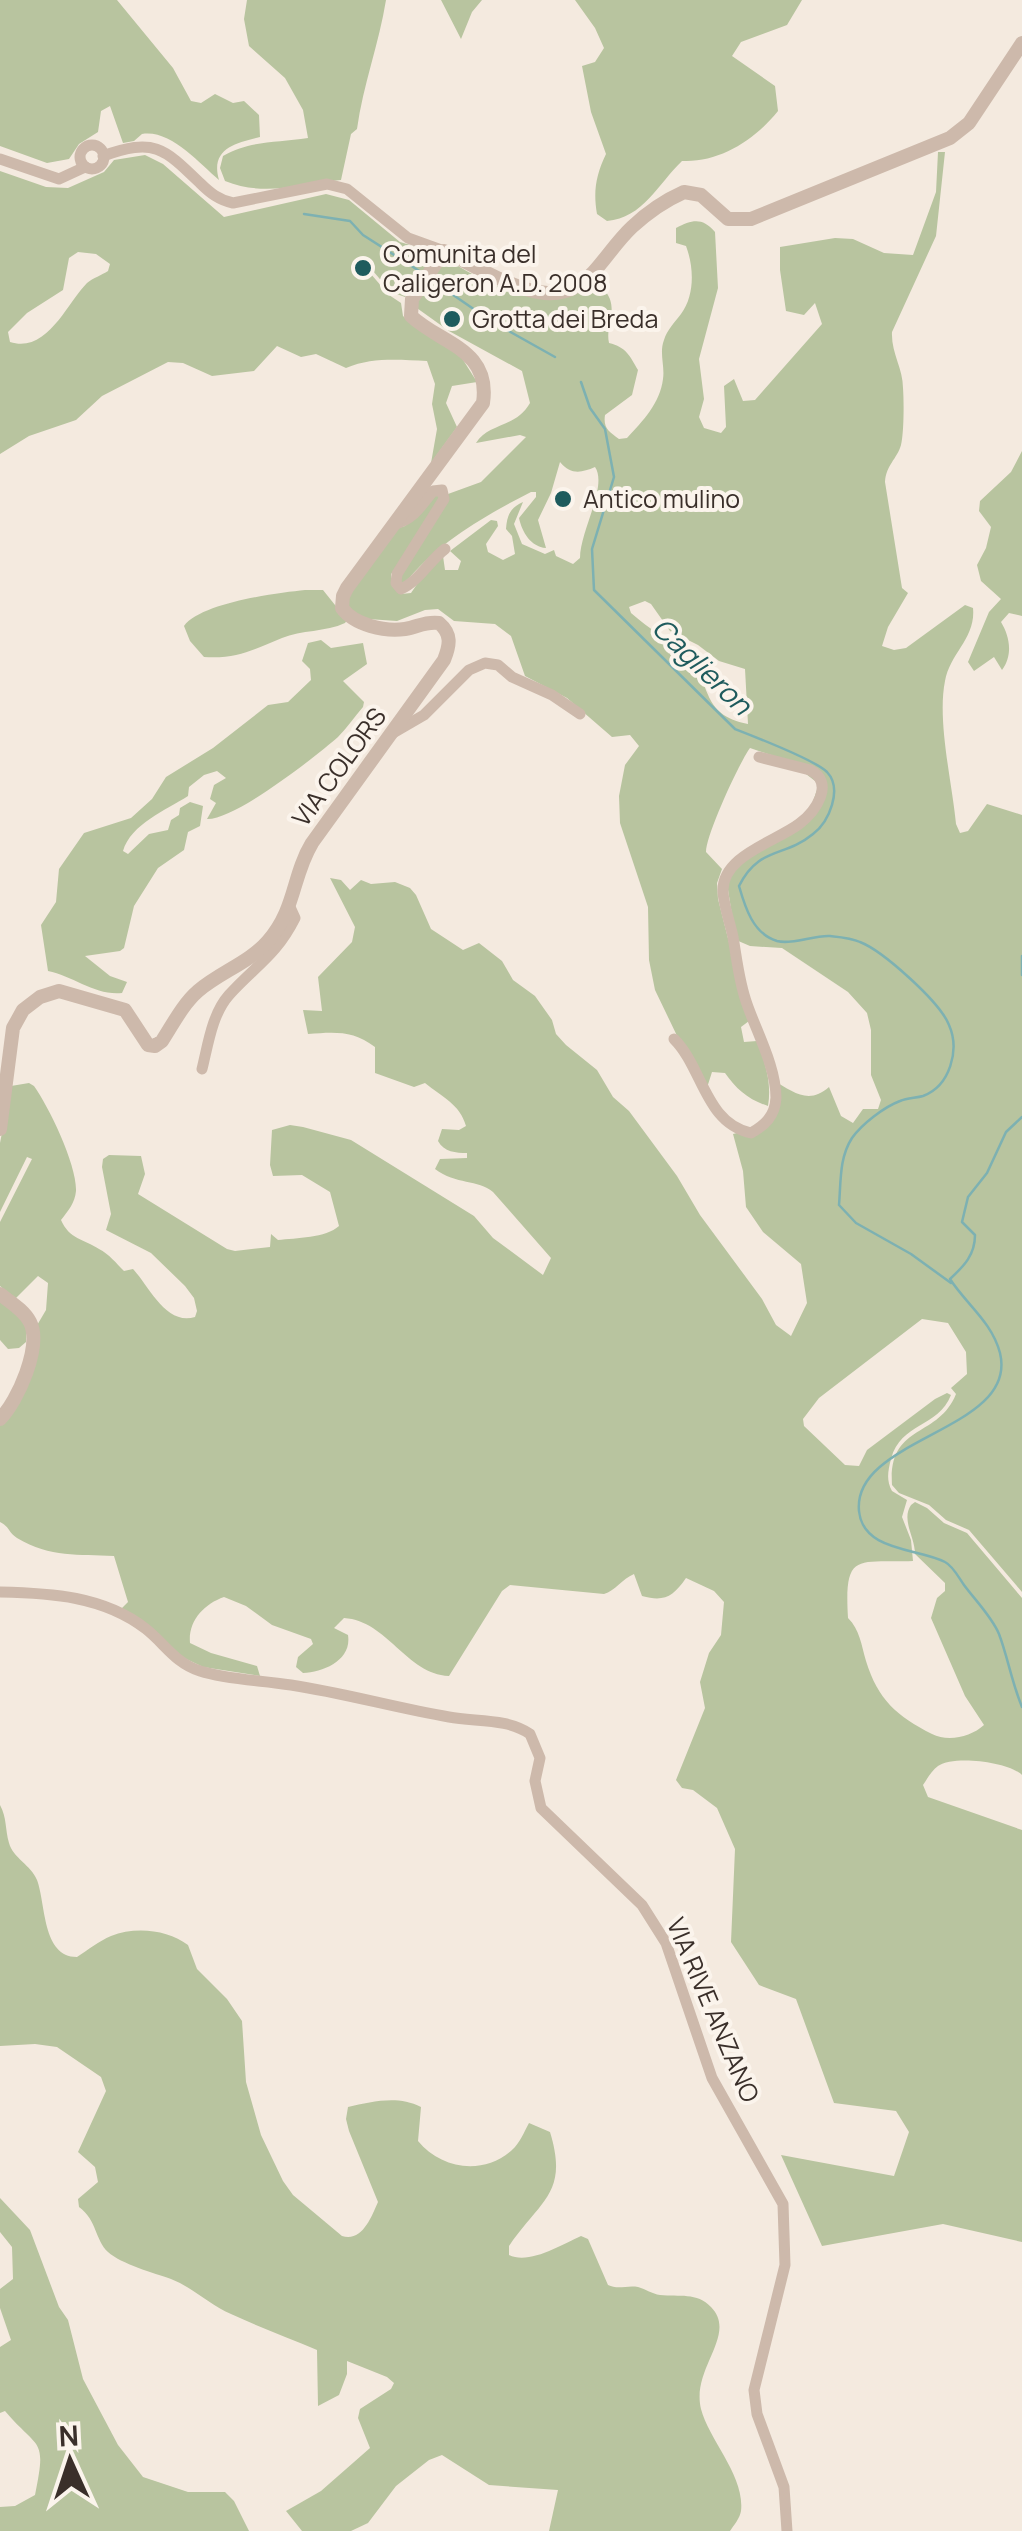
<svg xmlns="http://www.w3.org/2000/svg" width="1022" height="2531" viewBox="0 0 1022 2531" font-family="Manrope,sans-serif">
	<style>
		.green { fill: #b8c49f; fill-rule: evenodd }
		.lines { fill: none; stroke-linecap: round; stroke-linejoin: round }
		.stream { stroke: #7db1b2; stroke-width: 2.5 }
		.minor { stroke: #cdb9ab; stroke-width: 11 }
		.tertiary { stroke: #cdb9ab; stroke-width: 14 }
		.poi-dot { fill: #1e5b5d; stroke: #fbf4ec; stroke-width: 4 }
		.labels { text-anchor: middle; stroke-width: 8; stroke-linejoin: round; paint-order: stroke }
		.poi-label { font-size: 25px; fill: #3a2f2a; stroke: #fbf4ec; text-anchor: start }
		.street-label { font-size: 25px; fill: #3a2f2a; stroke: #fbf4ec }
		.water-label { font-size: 28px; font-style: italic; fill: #1e5b5d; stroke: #fbf4ec }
	</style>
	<rect width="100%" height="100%" fill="#f4eadf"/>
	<!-- green -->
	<g class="green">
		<path d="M0,0h117l56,68 18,33 10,2 14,-9 18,9 11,-2 15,14 1,22c-25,6 -50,12 -41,43 -20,-17 -49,-51 -77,-46l-8,7 -11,2 -13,-37 -9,5 -3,21 -19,12 -10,15 -22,4 -47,-17z"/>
		<path d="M247,0h139c-7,44 -23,85 -29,129l-6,5 -10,46c-40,4 -77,17 -116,1l-5,-13 3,-12c28,-16 54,-13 85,-18l-5,-28 -18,-32 -36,-32 -5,-27z"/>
		<path d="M441,0h41l-10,12 -11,27z"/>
		<path d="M575,0h227l-15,25 -46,17 -9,14 43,30 3,25c-23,29 -59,52 -96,50 -24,23 -39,57 -75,60l-10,-7c-4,-23 -1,-39 9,-60l-15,-42 -9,-46 13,-4 9,-14 -9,-20z"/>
		<path d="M938,152h7l-9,84 -44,96c-1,21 11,36 11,56 1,14 1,44 -2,57 -4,14 -15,20 -16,37l17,106 6,5 -20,34 -6,19 12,4 12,-2 59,-43 8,3c3,30 -23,45 -28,73 -8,40 7,101 11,143l4,9 8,-2 19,-27 35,11v777l-53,-62 -23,-10 -17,-15 -30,-12 -7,-8c-4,-62 46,-46 64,-91l-5,-6 16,-14 -1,-22 -18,-29 -26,-4 -103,79 -16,21 1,7 41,39 14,1 8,-16 68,-51 12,-6 4,2c-13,33 -50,27 -60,64 -3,12 -5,21 1,32l15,9 -5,17 9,23 2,21c-56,2 -69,-10 -65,57 12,12 13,26 18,43 12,39 31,55 66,73 16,8 39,3 52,-9l-19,-29 -34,-78 6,-20 8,-7v-8l-30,-29c0,-17 -14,-34 -4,-49l4,-3 12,6 17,15 23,10 55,65v177c-13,-13 -68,-20 -84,-9 -6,4 -11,13 -15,19l5,12 94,33v412l-79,-18 -121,22 -41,-91 113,21 15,-44 -13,-21 -62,-8 -38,-104 -37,-14 -28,-43 4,-93 -18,-41 -24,-18 -11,-2 -6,-8 29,-72 -5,-26 9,-29 12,-18 3,-33 -10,-11 -28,-13c-13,19 -22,24 -44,18l-8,-22c-12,5 -19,17 -30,20l-94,-9 -8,6 -53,85c-43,-2 -61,-55 -105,-58l-10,10 14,7c4,25 -24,37 -45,38l-7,-6 2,-10 15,-13 -2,-5 -39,-14 -26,-19 -22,-9c-20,7 -36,24 -34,46l21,10 46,13 3,10 -57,-9 -23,-11 -61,-45 9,-9 -14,-46c-36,-2 -63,2 -97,-18 -9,-6 -7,-11 -17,-16v-99l8,-9 28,-87 10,-17 2,-27 -10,-7 -23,23 -15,-13v-64l32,-63 -5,-2 -27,55v-69l11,-57 18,-3 5,3c15,21 43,79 42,105 -1,12 -8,20 -15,29 8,19 23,19 38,29 10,5 17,14 25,22l9,-2c16,17 33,57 62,48l2,-6 -3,-13 -9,-12 -34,-33 -45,-23 5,-16 -9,-47 1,-8 6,-4 32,1 4,18 -7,20 89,55 8,2 35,-4 1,-13 7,6c18,-2 48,-2 61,-14l-9,-34 -28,-17 -29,1 -3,-11 2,-35 18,-5 13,2 48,13 123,76 19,22 50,37 8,-17 -58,-66c-15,-13 -37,-7 -58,-23l5,-10 27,-1v-5c-11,0 -23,-1 -29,-12l4,-12 17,1 7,-4c-6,-22 -24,-29 -41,-43l-11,4 -39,-14v-26c-22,-17 -41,-15 -67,-13l-5,-24 19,1 -4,-34 34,-35 3,-15 -25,-49 11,2 9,10 11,-10 10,4 24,-2 15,6 6,7 15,34 32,21 16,-7 23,18 11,19 22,16 17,24 4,14 10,11 31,25 16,27 16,14 48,65 23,39 62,84 14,26 15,11 16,-33 -6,-39 -38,-32 -17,-25 -3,-36 -10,-37 16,-4 20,-15 4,-35c20,12 36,25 56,7l12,29 12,7 10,-14h15l3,-9 -10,-25v-45l-4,-17 -19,-21 -66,-44 -32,-2 -14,-6 -11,-69 85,-61 9,-26 -30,-23 -39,-13c-11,15 -44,87 -44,104l16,17 -5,14 1,16 31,122 -8,6 3,15 13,-1c8,22 15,41 11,65 -19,-6 -32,-17 -43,-33l-13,-1 -7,22 -50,-104 -6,-30 -1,-53 -28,-84 -1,-27 6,-31 14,-19 -9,-11 -18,2 -45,-39 -42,-22 -14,-40 -16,-12 -41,-3 -16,-12 -13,1 -28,11 -29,-2 -18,-8 -5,-11 50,-71 10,-3 30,-31 5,2 -37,64 -12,13v10l10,10 10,-1 15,-22 17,-15 2,14h13l3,-9 -11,-10 41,-31 6,1 1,5 -12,18 2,8 15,8 12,-6 -3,-18 -6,-7c1,-14 4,-21 17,-27l-9,22 8,20 23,10 9,-4 2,6 17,8 7,-6c0,-27 28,-72 15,-91 -14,6 -24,8 -35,-5l-9,31 -13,27 8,28c-15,-1 -24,-16 -27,-30l17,-21v-5h-5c-45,23 -94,51 -126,91l-5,-1 -1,-6 49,-82 33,-12 45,-45 -6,-2 -44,8c12,-20 40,-15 54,-40l-8,-32 -73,-40 -35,-25 28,-43h11c42,26 92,47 140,24l13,5c13,18 -1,33 3,51 17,4 21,13 29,27l-6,25 -27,20c-2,13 4,17 14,24l8,-1c16,-17 33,-35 36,-59 2,-13 -4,-26 1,-39 3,-10 11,-18 17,-26 14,-19 13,-47 5,-68l-10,-3v-15c16,-8 26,-11 39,4l3,56 -19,71 5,40 -5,18 5,11 17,5 5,-6 -2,-41 10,-7 9,22 12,-1 67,-76 -7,-21 -11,12 -18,-4 -6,-41v-23l55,-9 18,1 31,14 29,2 23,-63zM645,601l6,3 19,27 28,14 21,16 26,8 3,55c-49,-10 -34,-39 -61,-66 -16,-17 -38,-29 -56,-45l-2,-6z"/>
		<path d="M145,155l18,9 61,53 102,-23 23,6 51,42 34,10 2,7 -31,38 -14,-5 -18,-21 -3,2 19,22 12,8 2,13 7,6 50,33 17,27 -25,4 -6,17 11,24 -26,36 6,-34 -5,-25 3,-20 -8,-23c-29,-1 -54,-4 -81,7l-30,-14 -15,3 -24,-11 -23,25 -42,5 -29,-13 -15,-1 -66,34 -26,24 -47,16 -29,18v-283l46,16 22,1 36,-16 10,-12zM78,252l18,2 14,10 -2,7c-6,4 -15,7 -21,12 -20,20 -40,71 -77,59l-2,-10 19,-19 36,-23 6,-32z"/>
		<path d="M1022,451v165l-13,-3 -8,9c9,15 12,33 1,48l-8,-13 -20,14 -6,-9 21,-50 12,-13 -20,-18 -4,-16 9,-17 5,-21 -12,-16 1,-10 31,-29z"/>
		<path d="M305,590h18l24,30 -2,3c-19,9 -44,7 -63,15 -30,12 -44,21 -78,19l-14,-16 -6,-15c17,-23 92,-33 121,-36z"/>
		<path d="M321,640l10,8 32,-5 4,21 -24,17 21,21 -1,5c-8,9 -16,21 -25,30 -23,20 -103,83 -131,82l9,-16 -6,-4 4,-14 12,-7 -9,-7 -13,4 -15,12 -1,9c-22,14 -57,28 -65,55l5,3 21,-20 19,-4 3,-10 8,-5 1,-7 10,-6 13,4 -3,20 -12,6 -4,18 -26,18 -24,38 -10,42 -4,3 -35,5 25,20 17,6 -5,11c-26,3 -49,-17 -74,-22l-7,-46 15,-23 3,-33 25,-36 47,-15 21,-19 14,-22 47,-29 55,-43 20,-3 23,-22 -1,-11 -8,-8 6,-18z"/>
		<path d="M0,1299l27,25 -1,18 -7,6 -11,1 -8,-9z"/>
		<path d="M0,1805c7,13 5,24 9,38 4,15 22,22 28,37 9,24 5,77 40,77 11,-7 22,-16 34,-21 25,-10 57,-6 77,9l9,24 30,30 15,22 4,61 15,53 22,46 10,14 49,41c20,6 29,-18 36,-34l-29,-71 -3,-12 2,-12c24,-5 49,-12 73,0l-3,34c23,28 65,35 94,9 8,-7 12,-18 17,-27l21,9c19,62 -10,68 -41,114v9c20,10 52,-10 72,-19l7,3 20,46c10,5 19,0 30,2 8,2 14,7 22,8 19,2 37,-3 51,12 27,28 -20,61 -10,102 8,31 44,67 40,102 -1,7 -7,14 -11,20h-181l9,-41 -69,-5 -47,-30 -13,5 -33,26 -28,37 -17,8h-49l-16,-20 35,-20 49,-43 -12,-30 2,-9 31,-20 3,-6 -7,-6 -40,-16v13l-8,21 -21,11 -1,-56c-28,-12 -58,-23 -86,-36 -21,-9 -39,-27 -60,-35 -17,-6 -50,-15 -63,-27 -13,-12 -11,-32 -29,-45l-1,-8 20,-17 -3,-15 -17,-15 28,-61 -5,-14 -44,-30 -22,-3 -35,2z"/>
		<path d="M0,2198l30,32 29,77 9,13 15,59 35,66 25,32 45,15h37l9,9 15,30h-249v-24l15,-1 20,-11c12,-59 4,-44 -30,-84l-5,2v-66l11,-7 -11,-32v-19l13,-10 -1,-32 -12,-15z"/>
	</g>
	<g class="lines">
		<!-- stream -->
		<g class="stream">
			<path d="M304,214l46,7 13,14 61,39"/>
			<path d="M430,279l61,42 64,36"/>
			<path d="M581,382l9,26 15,21 9,48 -22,72 2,41 141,139c18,7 80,31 92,43 16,17 2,50 -14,62 -29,24 -54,12 -74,52 6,21 14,48 38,55 15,4 37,-6 53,-5 10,1 22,2 30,6 23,9 80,60 89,83 11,25 1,61 -26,71 -7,2 -16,2 -23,5 -16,6 -38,23 -48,37 -13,20 -11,44 -13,67l17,18 55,31 40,29"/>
			<path d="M1022,956v19"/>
			<path d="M1022,1117l-16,15 -19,41 -19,24 -6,25 13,13c0,20 -11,31 -25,44 16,25 42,43 50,74 19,78 -148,84 -141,158 4,41 60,37 86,51 8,4 14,16 19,23 11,15 28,32 35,49 9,24 13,49 23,73"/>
		</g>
		<!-- minor -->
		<g class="minor">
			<circle cx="92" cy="157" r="12"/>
			<path d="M103,156c51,-18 60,-9 97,27 10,10 19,17 33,20l94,-19 20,5 61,49 36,13"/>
			<path d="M0,159l59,20 26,-12"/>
			<path d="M394,524c19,-4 28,-19 39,-33l9,-1 2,9 -47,75 -1,9 5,6c17,-7 29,-29 44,-40"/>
			<path d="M393,733l31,-18 45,-45 16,-7 13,2 14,12 40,18 28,19"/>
			<path d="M674,1039c29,29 31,84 77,94 14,-8 24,-17 25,-35 0,-31 -19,-65 -29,-94 -8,-22 -10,-44 -14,-67 -3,-15 -9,-30 -10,-45 -2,-36 52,-50 76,-68 16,-12 37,-41 11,-54l-51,-13"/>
			<path d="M202,1069c6,-24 10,-55 27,-74 26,-29 47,-39 66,-77l-5,-11"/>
			<path d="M0,1592c50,1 104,4 146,37 19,15 29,34 54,42 28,9 61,9 91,14 53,8 105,23 158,32 27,5 58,1 81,17l10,24 -5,23 6,27 101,97 24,38 46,135 71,126 2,61 -31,125 3,24 27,73 3,44"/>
		</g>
		<!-- tertiary -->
		<g class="tertiary">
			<path d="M0,1129l13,-101 10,-18 17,-13 19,-6 66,19 23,35 7,1 7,-5c11,-17 21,-37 36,-50 22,-19 51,-28 70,-50 28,-32 24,-65 44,-98l132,-183c6,-15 8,-26 -5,-37 -14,-2 -21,4 -34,6 -20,3 -51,-4 -63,-21l1,-12 4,-8 136,-185c8,-54 -42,-59 -72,-87l1,-17 32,-48c27,13 56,31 85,39 57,16 69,-31 103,-63 15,-14 34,-27 52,-35l17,3 27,24h23l199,-81 19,-15 53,-80"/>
			<path d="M0,1294c10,8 24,16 30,28 12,24 -12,79 -30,97"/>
		</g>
	</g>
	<!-- markers -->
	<g class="poi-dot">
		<circle cx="363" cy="268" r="10"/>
		<circle cx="452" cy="319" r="10"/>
		<circle cx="563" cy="499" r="10"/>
	</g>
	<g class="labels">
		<!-- poi labels -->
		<g class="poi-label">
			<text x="383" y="263">Comunita del<tspan x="383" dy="29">Caligeron A.D. 2008</tspan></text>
			<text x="472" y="328">Grotta dei Breda</text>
			<text x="583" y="508">Antico mulino</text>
		</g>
		<!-- street labels -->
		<g class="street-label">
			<text transform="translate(339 767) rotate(-54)" y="9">VIA COLORS</text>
			<text transform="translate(713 2010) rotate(67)" y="9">VIA RIVE ANZANO</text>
		</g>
		<!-- water labels -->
		<g class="water-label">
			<text transform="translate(702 666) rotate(44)" y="10">Caglieron</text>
		</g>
	</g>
	<!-- north arrow -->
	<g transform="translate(70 2461) rotate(357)" stroke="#fbf4ec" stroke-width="8" paint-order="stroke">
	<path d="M0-8L18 38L0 25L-18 38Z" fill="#3a2f2a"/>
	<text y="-15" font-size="28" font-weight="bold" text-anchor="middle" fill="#3a2f2a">N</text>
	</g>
</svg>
